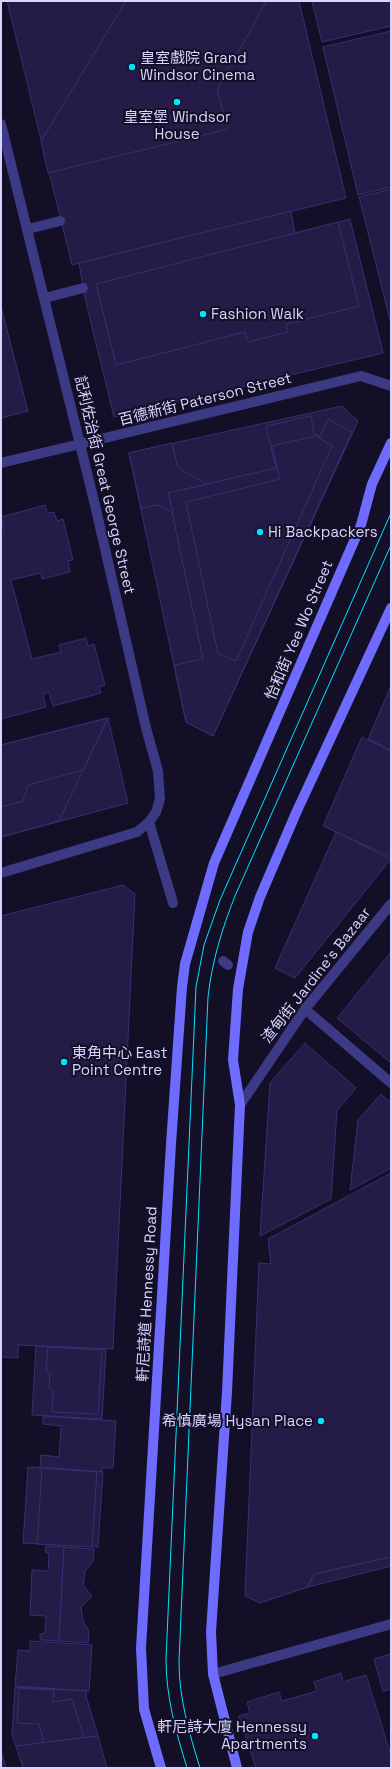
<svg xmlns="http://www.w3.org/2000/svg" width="392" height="1769" viewBox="0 0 392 1769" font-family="'Space Grotesk','Noto Sans TC',sans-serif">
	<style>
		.building { fill: #241b47; stroke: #3b2d73 }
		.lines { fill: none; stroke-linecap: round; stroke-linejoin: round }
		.service { stroke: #3d3a85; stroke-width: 10 }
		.pedestrian { stroke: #3d3a85; stroke-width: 10 }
		.minor { stroke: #3d3a85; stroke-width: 10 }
		.secondary { stroke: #6f6bff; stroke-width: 10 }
		.tram { stroke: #00e5ff; stroke-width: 1 }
		.poi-dot { fill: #00e5ff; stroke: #130f26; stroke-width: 1.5 }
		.labels { text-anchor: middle; stroke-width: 4; stroke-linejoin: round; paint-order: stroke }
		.poi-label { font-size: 15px; fill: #d9d4ff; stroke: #130f26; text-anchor: start }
		.street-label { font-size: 15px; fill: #d9d4ff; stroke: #130f26 }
	</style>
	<rect width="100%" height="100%" fill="#130f26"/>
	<!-- building -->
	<g class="building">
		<path d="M7,1h292l47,197 -274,67z"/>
		<path d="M126,1h143l-3,1 -49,88 11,39 -180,44 -7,-32z"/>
		<path d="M312,1h79v25l-69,16z"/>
		<path d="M391,31v156l-33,8 -35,-148z"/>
		<path d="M391,189v135l-32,-127z"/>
		<path d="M291,211l4,22 55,-14 33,134 -269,64 -29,-119 -6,-35z"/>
		<path d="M338,222l21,84 -73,18 2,8 -40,10 -3,-10 -129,33 -20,-81z"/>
		<path d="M1,307l18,72 -18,4z"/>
		<path d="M1,307l27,104 -27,7z"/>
		<path d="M342,406l16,15 -145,315 -27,-14 -57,-269z"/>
		<path d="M311,416l3,18 6,2 8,-17 24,13 -139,304 -27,-14 -12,-57 29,-6 -35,-166 108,-25 -10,-42z"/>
		<path d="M316,436l16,10 -96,215 -18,-7 -32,-152 94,-23 -8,-33z"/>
		<path d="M172,443l6,25 29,16 -39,9 5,20 -15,-8 -17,3 -12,-55z"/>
		<path d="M45,505l2,8 7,-1 3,9 6,-2 10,41 -5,1 2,11 -28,7 -1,-6 -30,7 21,79 29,-7 -2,-7 27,-7 2,8 6,-2 11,41 -6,2 2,6 -48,13 -4,-14 -6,2 3,13 -45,12v-186l3,-1 -3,-15z"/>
		<path d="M391,686v64l-23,-11z"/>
		<path d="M108,718l20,85 -127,34v-92z"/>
		<path d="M108,718l-49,103 -58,16v-92z"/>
		<path d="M108,718l-25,52 -55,15 -5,16 -22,6v-62z"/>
		<path d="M362,737l29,14v106l-68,-31z"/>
		<path d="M336,832l55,27 -96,119 -20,-10z"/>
		<path d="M123,885l12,9 -22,455 -95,-4v13l-17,-1v-441z"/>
		<path d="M391,952v111l-54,-45z"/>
		<path d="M305,1043l51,45 -19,23 -6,88 -71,37 10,-153z"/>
		<path d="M381,1094l10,9v65l-41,22 8,-70z"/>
		<path d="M391,1173v384l-77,17 -6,13 -48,16 -15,-7 14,-333 12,1 -3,-25z"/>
		<path d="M36,1346l70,4 -4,69 -70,-4z"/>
		<path d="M48,1347l54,3 -4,64 -46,-2 1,-22 -4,-1 1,-17h-4z"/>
		<path d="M43,1416l73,5 -3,47h-11v4l-62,-5 1,-12 18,2 2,-31 -18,-2z"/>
		<path d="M28,1467l75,5 -5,75 -75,-4z"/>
		<path d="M42,1468l55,4 -5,75 -55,-3z"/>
		<path d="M46,1546l18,1 -5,94 -17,-1 -2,-1v-5l5,-1 1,-17 -16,-1 2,-45 16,1 1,-17 -4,-2z"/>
		<path d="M64,1547l30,2 -1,12 -8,10 -2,14 9,11 -11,11 2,14 6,10 -1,12 -29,-2z"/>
		<path d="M391,1557v9l-83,21 6,-13z"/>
		<path d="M30,1641l62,4 -3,46 -74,-5 3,-36 12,1z"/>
		<path d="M391,1654v35l-8,2 -9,-32z"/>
		<path d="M341,1673l2,9 23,-7 25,80v13h-135l-17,-52 11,-3 -3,-11 32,-10 3,9 35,-10 -3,-9z"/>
		<path d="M15,1687l72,4 -1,5 12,40 -82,10 -4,-11z"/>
		<path d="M19,1688l35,2 -1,12 19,-3 12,39 -40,5 -5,-19 -22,-1z"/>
		<path d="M98,1736l9,32h-84l-7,-22z"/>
		<path d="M1,1751l5,17h-5z"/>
		<path d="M1,1752l5,16h-5z"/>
	</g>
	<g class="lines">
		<!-- service -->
		<g class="service">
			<path d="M28,229l32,-8"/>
			<path d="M45,298l38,-10"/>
		</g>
		<!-- pedestrian -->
		<g class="pedestrian">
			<path d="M80,444l281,-68 30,10"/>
			<path d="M149,822l24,81"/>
			<path d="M223,961l5,4"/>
			<path d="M305,1009l86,74"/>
		</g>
		<!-- minor -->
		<g class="minor">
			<path d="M1,124l94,381 51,223 12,43 2,28 -4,13 -7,10 -12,10 -136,41"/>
			<path d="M1,463l79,-19"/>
			<path d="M240,1105l65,-96 86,-105"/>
			<path d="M213,1674l178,-50"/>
		</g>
		<!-- secondary -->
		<g class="secondary">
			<path d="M161,1768l-17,-59 -3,-61 30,-504 11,-157 3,-23 29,-101 147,-338 11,-41 19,-41"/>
			<path d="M237,1768l-24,-94 -2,-42 16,-240 11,-244 2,-43 -7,-45 5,-71 10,-57 12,-35 36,-84 95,-205"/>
		</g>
		<!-- tram -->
		<g class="tram">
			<path d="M187,1768c-11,-36 -21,-71 -21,-109l30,-672 8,-42 16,-45 171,-387"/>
			<path d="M200,1768c-11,-36 -21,-69 -21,-107l29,-664c4,-36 14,-68 27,-101l156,-351"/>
		</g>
	</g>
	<!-- markers -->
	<g class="poi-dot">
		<circle cx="132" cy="67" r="4"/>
		<circle cx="177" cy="102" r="4"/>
		<circle cx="203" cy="314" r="4"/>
		<circle cx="260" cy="532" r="4"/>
		<circle cx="64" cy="1062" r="4"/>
		<circle cx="321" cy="1421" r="4"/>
		<circle cx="315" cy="1736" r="4"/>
	</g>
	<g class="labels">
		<!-- poi labels -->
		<g class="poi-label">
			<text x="140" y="63">皇室戲院 Grand<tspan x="140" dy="17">Windsor Cinema</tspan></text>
			<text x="177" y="122" text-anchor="middle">皇室堡 Windsor<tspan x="177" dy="17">House</tspan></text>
			<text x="211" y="319">Fashion Walk</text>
			<text x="268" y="537">Hi Backpackers</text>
			<text x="72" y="1058">東角中心 East<tspan x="72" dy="17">Point Centre</tspan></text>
			<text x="313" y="1426" text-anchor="end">希慎廣場 Hysan Place</text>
			<text x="307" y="1732" text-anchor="end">軒尼詩大廈 Hennessy<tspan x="307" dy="17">Apartments</tspan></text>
		</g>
		<!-- street labels -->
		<g class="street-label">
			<text transform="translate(205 399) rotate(-14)" y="5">百德新街 Paterson Street</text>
			<text transform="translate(105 485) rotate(77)" y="5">記利佐治街 Great George Street</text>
			<text transform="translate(299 630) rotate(-67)" y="5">怡和街 Yee Wo Street</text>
			<text transform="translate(316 975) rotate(-52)" y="5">渣甸街 Jardine's Bazaar</text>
			<text transform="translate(147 1294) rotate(-87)" y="5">軒尼詩道 Hennessy Road</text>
		</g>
	</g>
	<!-- border -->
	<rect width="392" height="1769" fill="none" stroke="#d9d4ff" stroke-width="4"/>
</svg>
